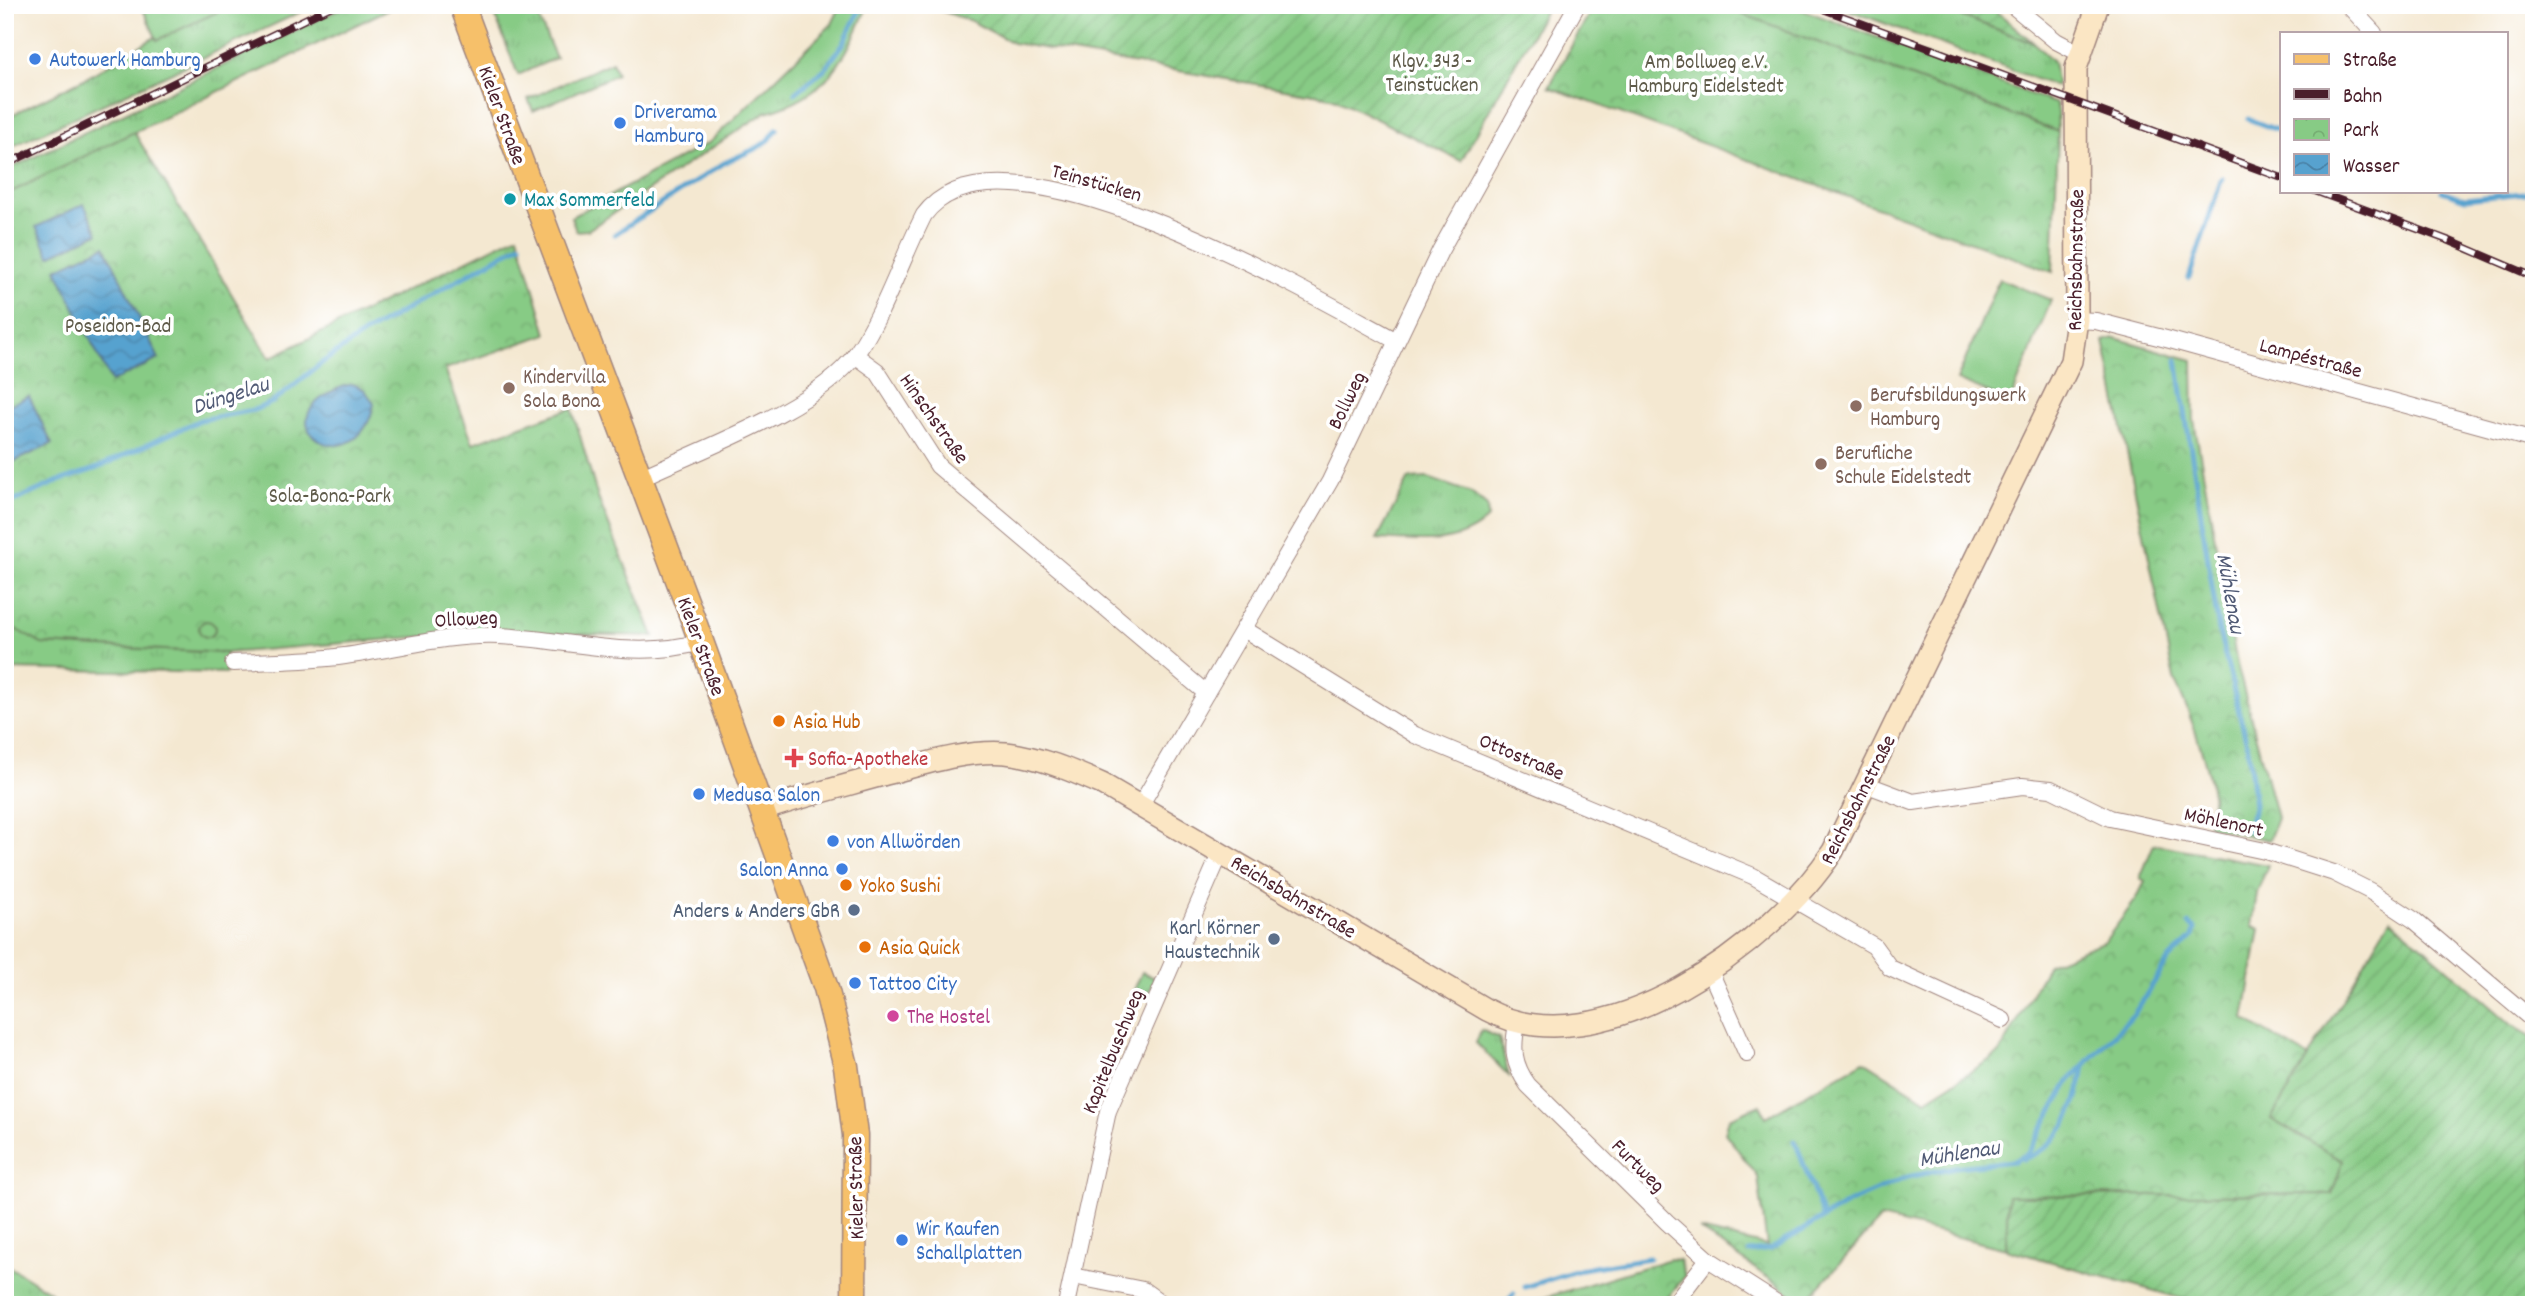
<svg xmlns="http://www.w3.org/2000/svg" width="2539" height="1310" viewBox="0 0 2539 1310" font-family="Dekko,sans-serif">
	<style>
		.grass { fill: url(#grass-tufts); stroke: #687558; stroke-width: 2 }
		.park { fill: url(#park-crowns); stroke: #687558; stroke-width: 2 }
		.garden { fill: url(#garden-furrows); stroke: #687558; stroke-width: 2 }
		.pitch { fill: #87cb85; stroke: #687558; stroke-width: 2 }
		.water { fill: url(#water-waves); stroke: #50607d; stroke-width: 2 }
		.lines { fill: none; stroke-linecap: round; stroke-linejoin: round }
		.stream { stroke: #57a2cf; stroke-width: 5 }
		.street-casing { stroke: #9f847e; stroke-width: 18 }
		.secondary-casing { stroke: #9f847e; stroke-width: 24 }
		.primary-casing { stroke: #9f847e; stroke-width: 27 }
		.street { stroke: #fff; stroke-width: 16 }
		.secondary { stroke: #fbe6c4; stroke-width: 21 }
		.primary { stroke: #f6c06b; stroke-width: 24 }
		.rail-casing { stroke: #4a1f2b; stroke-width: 8 }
		.rail { stroke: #fff; stroke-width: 5; stroke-dasharray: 16; stroke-linecap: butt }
		.shop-dot { fill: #3f7fe0; stroke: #fff; stroke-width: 2.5 }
		.culture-dot { fill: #0f9aa8; stroke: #fff; stroke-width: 2.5 }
		.education-dot { fill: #8d6e63; stroke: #fff; stroke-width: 2.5 }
		.food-dot { fill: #e8710a; stroke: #fff; stroke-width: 2.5 }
		.health-dot { fill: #e0444e; stroke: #fff; stroke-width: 2.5 }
		.service-dot { fill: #5c6f8a; stroke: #fff; stroke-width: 2.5 }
		.hotel-dot { fill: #d1479c; stroke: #fff; stroke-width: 2.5 }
		.labels { text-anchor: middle; stroke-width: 7; stroke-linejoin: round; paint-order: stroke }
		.shop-label { font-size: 21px; fill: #366cbe; stroke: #fff; text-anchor: start }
		.park-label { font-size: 21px; fill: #5f5b4a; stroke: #fff }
		.street-label { font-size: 21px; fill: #4a1f2b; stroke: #fff }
		.culture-label { font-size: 21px; fill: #0d838f; stroke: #fff; text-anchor: start }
		.education-label { font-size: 21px; fill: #785e54; stroke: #fff; text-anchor: start }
		.food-label { font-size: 21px; fill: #c56008; stroke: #fff; text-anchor: start }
		.health-label { font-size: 21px; fill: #be3a42; stroke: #fff; text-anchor: start }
		.service-label { font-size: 21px; fill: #4e5e75; stroke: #fff; text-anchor: end }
		.hotel-label { font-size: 21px; fill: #b23c85; stroke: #fff; text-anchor: start }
		.water-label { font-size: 23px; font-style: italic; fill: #505a75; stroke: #fff }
	</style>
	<defs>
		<pattern id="grass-tufts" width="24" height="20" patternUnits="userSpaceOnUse" patternTransform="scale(1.75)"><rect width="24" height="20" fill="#87cb85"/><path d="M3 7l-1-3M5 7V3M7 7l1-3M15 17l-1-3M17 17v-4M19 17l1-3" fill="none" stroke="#76ae73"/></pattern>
		<pattern id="park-crowns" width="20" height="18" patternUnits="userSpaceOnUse" patternTransform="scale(1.75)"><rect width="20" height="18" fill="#87cb85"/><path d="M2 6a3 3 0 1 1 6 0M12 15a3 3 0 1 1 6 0" fill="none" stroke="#76ae73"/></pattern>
		<pattern id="garden-furrows" width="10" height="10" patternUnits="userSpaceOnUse" patternTransform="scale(1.75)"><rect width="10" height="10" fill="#87cb85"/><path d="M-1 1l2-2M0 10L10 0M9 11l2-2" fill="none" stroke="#76ae73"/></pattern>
		<pattern id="water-waves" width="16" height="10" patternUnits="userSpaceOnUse" patternTransform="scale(1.75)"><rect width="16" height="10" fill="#57a2cf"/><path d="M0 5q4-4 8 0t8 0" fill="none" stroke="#4a83a8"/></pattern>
	</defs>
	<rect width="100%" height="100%" fill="#fff"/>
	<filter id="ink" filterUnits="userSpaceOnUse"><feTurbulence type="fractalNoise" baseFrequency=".0143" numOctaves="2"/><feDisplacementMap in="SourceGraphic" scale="14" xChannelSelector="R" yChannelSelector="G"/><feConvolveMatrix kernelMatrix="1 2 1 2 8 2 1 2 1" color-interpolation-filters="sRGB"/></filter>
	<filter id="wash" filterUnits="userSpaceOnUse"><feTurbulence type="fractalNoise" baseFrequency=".00686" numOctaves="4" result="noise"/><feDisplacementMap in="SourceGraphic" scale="28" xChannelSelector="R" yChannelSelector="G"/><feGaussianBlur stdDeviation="1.57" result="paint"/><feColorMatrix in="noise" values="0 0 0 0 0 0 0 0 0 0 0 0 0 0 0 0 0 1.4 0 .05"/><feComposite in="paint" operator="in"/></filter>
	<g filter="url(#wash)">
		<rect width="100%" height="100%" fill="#f4e8d1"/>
		<!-- grass -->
		<g class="grass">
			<path d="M231,5h85l-311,145v-32l81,-40 69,-41 2,3z"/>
			<path d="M348,5h49l-392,190v-24z"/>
			<path d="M491,5h42l23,53 -38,17z"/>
			<path d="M841,5h27c-24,56 -39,90 -102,107l-178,118 -12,1 -5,-14 139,-75 122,-118z"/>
			<path d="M1718,5h72l267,99 1,28z"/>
			<path d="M1835,5h96l103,38 19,18 4,26z"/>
			<path d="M612,62l5,12 -84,37 -5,-12z"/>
			<path d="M1428,478l43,15 16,13 1,12c-30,30 -72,23 -111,21l32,-60z"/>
			<path d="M5,623l37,21 184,9v20l-221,-4z"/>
			<path d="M1142,972l13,6 -6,15 -15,-3z"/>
			<path d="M1481,1030l18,8 10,38 -33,-33z"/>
			<path d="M5,1264l66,41h-66z"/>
		</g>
		<!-- park -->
		<g class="park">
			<path d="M1594,5h124l340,127 -5,140 -504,-185z"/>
			<path d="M134,132l136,226 248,-123 29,99 -102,35 28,74 99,-35 26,90 56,138 -178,-4 -250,21 -184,-9 -37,-21v-428z"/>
			<path d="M2115,338l78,22 1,60 43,244 40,154 -8,22 -60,-13c-3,-11 5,-22 3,-33 -7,-41 -21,-78 -38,-115l-70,-338z"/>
			<path d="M2154,844l114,21 -11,28 -5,33 8,3 -16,90 65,38 -38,62 72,42 -11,33 -324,2 -2,53 -125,-31 -77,85 -104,-73 67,16 -9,-69 -33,-44 4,-15 31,-13 6,12 98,-56 62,39 74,-47 48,-89 57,-23 32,-43 8,-17 -5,-3z"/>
			<path d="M1670,1259l9,1 6,16 -23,29h-141z"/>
		</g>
		<!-- garden -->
		<g class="garden">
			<path d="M924,5h624l-87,156 -129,-64 -319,-54 -42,-22z"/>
			<path d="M1931,5h58l45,38z"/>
			<path d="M2391,919l121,106 22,13v267h-330l-198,-56 2,-53 324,-2 11,-33 -72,-42z"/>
		</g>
		<!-- pitch -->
		<g class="pitch">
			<path d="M141,5h84l1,3 -69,32z"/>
			<path d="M1999,279l52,21 -41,102 -53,-22z"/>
			<circle cx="207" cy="629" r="8"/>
		</g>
		<!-- water -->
		<g class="water">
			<path d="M84,204l14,29 -48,23 -14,-29z"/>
			<path d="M105,246l54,113 -48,23 -55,-113z"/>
			<path d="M353,384l12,6 9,14c-16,77 -102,29 -51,-7 10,-7 18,-11 30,-13z"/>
			<path d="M29,396l23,48 -47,22v-59z"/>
		</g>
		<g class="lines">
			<!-- stream -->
			<g class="stream">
				<path d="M795,93l30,-24 18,-25 19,-39"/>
				<path d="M2248,119l34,13"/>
				<path d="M2442,191l23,8 69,-7"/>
				<path d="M615,234l109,-71 33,-15 12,-8 8,-11"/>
				<path d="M2189,278l33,-100"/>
				<path d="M2177,360l42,271 29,117 7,57 -8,25"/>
				<path d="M5,505l54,-24 36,-12 105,-49 54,-10 19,-8 50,-40 42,-29 156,-89"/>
				<path d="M1795,1141l28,76"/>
				<path d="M2023,1159c41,-13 56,-56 61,-94"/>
				<path d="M1749,1252l22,-3 77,-46 59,-26 48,-10 59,-6 14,-8 42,-73 64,-66 35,-55 24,-22 2,-8 -6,-5"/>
				<path d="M1525,1287l57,-18 67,-11"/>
				<path d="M1504,1305l10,-11"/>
			</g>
		</g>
	</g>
	<g filter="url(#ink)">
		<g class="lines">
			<!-- street casing -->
			<g class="street-casing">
				<g id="street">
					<path d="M2012,5l44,36 23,12"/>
					<path d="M2348,5l26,28"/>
					<path d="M2077,320l19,1 74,19 364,100"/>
					<path d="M855,355l22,16 61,95 268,227"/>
					<path d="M640,478c61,-29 177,-70 216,-124 29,-42 45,-94 68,-139 75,-104 387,80 471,125"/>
					<path d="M1244,629l171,106 338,141 121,70 16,22 113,52"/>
					<path d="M233,663c37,-2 75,-2 112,-7 51,-7 101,-22 154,-20 66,3 136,25 202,6"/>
					<path d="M1865,784l48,18 109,-16 29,3 59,29 155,33 69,22 36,18 44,29 120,101"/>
					<path d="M1140,806l190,-325 110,-230 137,-246"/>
					<path d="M1709,969l38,85"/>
					<path d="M1517,1024c-5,25 -4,40 11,61l139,137 41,37 72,46"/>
					<path d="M1073,1276l70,14 21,15"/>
					<path d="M1066,1305l42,-194 113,-259"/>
					<path d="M1673,1305l35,-46"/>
				</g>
			</g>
			<!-- secondary casing -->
			<g class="secondary-casing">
				<path id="secondary" d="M763,810c40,-14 81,-24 123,-36 38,-10 79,-24 120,-21 34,4 64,17 96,31l385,226c113,61 286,-66 346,-159l238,-490 6,-41 -1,-252 22,-63"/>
			</g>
			<!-- primary casing -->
			<g class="primary-casing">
				<path id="primary" d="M462,5l232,617 132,366 20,78 9,69 -1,170"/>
			</g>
			<!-- street -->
			<use href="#street" class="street"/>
			<!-- secondary -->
			<use href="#secondary" class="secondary"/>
			<!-- primary -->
			<use href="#primary" class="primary"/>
			<!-- rail casing -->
			<g class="rail-casing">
				<g id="rail">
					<path d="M1812,5l470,173"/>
					<path d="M5,165l329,-160"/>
					<path d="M2315,191l135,50 84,36"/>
				</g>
			</g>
			<!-- rail -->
			<use href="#rail" class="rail"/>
		</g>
	</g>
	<!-- markers -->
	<g class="shop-dot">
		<circle cx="35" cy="59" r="7"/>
		<circle cx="620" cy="123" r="7"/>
		<circle cx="699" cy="794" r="7"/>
		<circle cx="833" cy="841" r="7"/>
		<circle cx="842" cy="869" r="7"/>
		<circle cx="855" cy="983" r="7"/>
		<circle cx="902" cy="1240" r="7"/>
	</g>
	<circle class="culture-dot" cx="510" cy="199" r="7"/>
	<g class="education-dot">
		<circle cx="509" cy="388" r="7"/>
		<circle cx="1856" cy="406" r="7"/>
		<circle cx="1821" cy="464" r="7"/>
	</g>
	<g class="food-dot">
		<circle cx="779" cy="721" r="7"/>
		<circle cx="846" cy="885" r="7"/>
		<circle cx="865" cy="947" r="7"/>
	</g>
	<path class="health-dot" d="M790.5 747.5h7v7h7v7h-7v7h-7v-7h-7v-7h7z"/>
	<g class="service-dot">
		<circle cx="854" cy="910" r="7"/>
		<circle cx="1274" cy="939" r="7"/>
	</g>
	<circle class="hotel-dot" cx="893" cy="1016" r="7"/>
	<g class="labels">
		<!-- shop labels -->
		<g class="shop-label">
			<text x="49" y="66">Autowerk Hamburg</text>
			<text x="634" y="118">Driverama<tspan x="634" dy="24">Hamburg</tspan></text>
			<text x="713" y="801">Medusa Salon</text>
			<text x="847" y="848">von Allwörden</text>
			<text x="828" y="876" text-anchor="end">Salon Anna</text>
			<text x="869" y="990">Tattoo City</text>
			<text x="916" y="1235">Wir Kaufen<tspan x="916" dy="24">Schallplatten</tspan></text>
		</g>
		<!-- park labels -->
		<g class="park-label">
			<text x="1432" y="67">Klgv. 343 -<tspan x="1432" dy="24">Teinstücken</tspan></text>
			<text x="1706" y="68">Am Bollweg e.V.<tspan x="1706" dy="24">Hamburg Eidelstedt</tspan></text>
			<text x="118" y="332">Poseidon-Bad</text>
			<text x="330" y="502">Sola-Bona-Park</text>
		</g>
		<!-- street labels -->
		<g class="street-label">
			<text transform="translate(503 115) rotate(70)" y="7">Kieler Straße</text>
			<text transform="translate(1097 182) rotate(16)" y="7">Teinstücken</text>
			<text transform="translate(2075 260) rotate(-89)" y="7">Reichsbahnstraße</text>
			<text transform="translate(2311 357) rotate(15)" y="7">Lampéstraße</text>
			<text transform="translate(1346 400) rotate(-64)" y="7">Bollweg</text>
			<text transform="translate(935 418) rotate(55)" y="7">Hinschstraße</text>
			<text transform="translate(466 618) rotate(-3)" y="7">Olloweg</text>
			<text transform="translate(702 646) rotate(70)" y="7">Kieler Straße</text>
			<text transform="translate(1522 756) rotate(23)" y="7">Ottostraße</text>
			<text transform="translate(1857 799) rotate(-63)" y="7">Reichsbahnstraße</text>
			<text transform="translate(2224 821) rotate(12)" y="7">Möhlenort</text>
			<text transform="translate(1294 896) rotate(31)" y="7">Reichsbahnstraße</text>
			<text transform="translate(1112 1051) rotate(-68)" y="7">Kapitelbuschweg</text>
			<text transform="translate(1639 1165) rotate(45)" y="7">Furtweg</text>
			<text transform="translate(855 1188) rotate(-91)" y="7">Kieler Straße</text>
		</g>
		<!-- culture labels -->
		<g class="culture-label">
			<text x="524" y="206">Max Sommerfeld</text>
		</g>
		<!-- education labels -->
		<g class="education-label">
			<text x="523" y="383">Kindervilla<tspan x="523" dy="24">Sola Bona</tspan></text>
			<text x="1870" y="401">Berufsbildungswerk<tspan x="1870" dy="24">Hamburg</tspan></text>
			<text x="1835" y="459">Berufliche<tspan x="1835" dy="24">Schule Eidelstedt</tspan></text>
		</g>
		<!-- food labels -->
		<g class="food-label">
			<text x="793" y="728">Asia Hub</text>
			<text x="860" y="892">Yoko Sushi</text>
			<text x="879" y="954">Asia Quick</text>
		</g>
		<!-- health labels -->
		<g class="health-label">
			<text x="808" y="765">Sofia-Apotheke</text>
		</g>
		<!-- service labels -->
		<g class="service-label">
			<text x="840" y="917">Anders &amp; Anders GbR</text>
			<text x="1260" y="934">Karl Körner<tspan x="1260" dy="24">Haustechnik</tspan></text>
		</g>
		<!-- hotel labels -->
		<g class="hotel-label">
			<text x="907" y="1023">The Hostel</text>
		</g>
		<!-- water labels -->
		<g class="water-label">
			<text transform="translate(230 394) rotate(-18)" y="8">Düngelau</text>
			<text transform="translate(2232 593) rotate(80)" y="8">Mühlenau</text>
			<text transform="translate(1959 1152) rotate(-9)" y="8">Mühlenau</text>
		</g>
	</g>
	<!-- margin -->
	<rect width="2539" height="1310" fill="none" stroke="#fff" stroke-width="28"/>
	<!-- legend -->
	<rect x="2280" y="32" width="228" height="161" fill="#ffffff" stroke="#b7a5aa" stroke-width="2"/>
	<rect x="2294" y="54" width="35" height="10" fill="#f6c06b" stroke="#b7a5aa" stroke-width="2"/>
	<text x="2343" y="66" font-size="21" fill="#4a1f2b">Straße</text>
	<rect x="2294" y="89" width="35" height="10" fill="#4a1f2b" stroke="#b7a5aa" stroke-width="2"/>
	<text x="2343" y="102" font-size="21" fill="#4a1f2b">Bahn</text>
	<rect x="2294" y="119" width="35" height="21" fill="url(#park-crowns)" stroke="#b7a5aa" stroke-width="2"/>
	<text x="2343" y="136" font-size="21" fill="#4a1f2b">Park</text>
	<rect x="2294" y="154" width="35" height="21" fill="url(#water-waves)" stroke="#b7a5aa" stroke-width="2"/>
	<text x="2343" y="172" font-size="21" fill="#4a1f2b">Wasser</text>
</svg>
